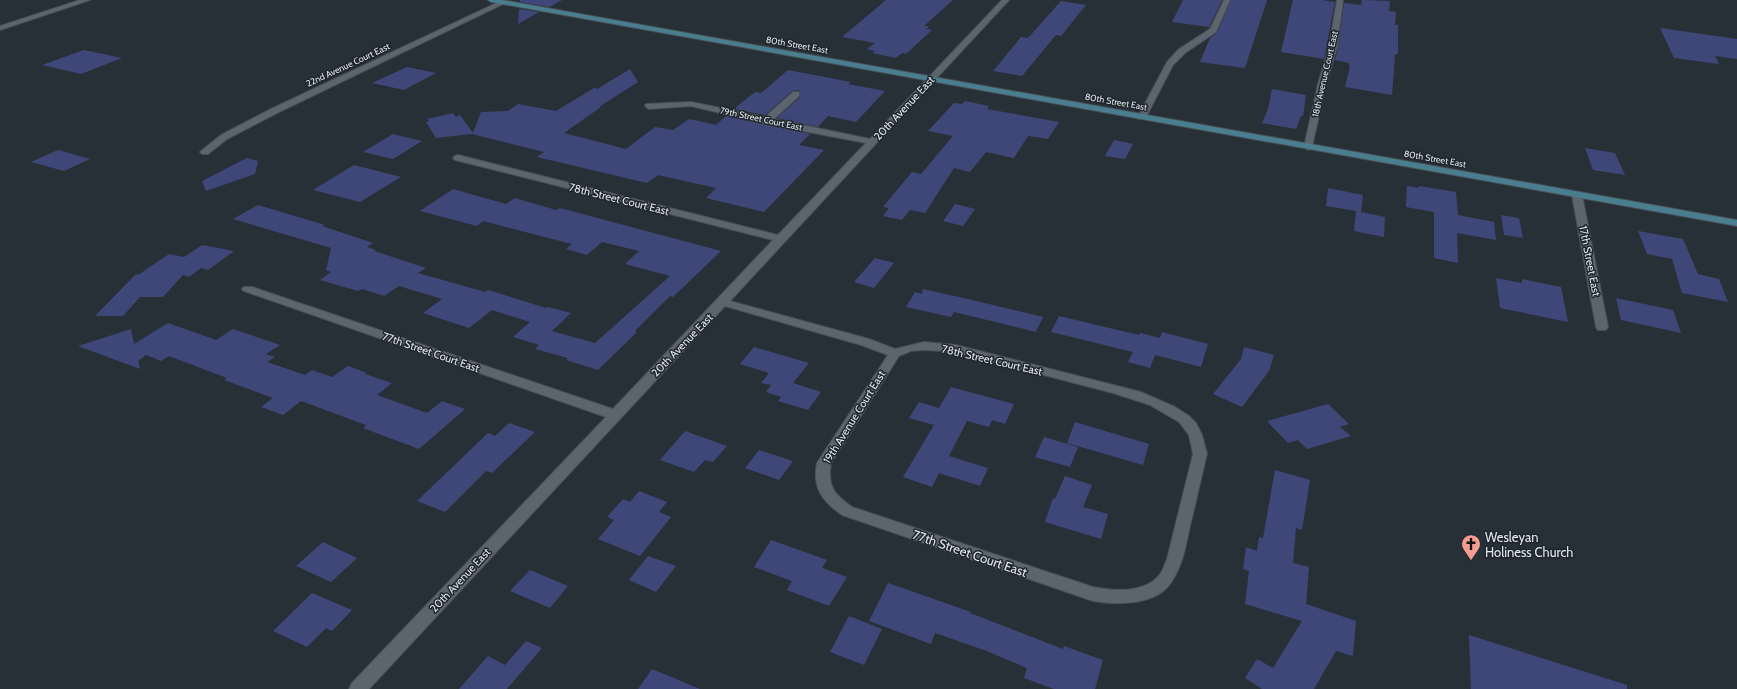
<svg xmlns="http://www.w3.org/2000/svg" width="1737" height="689" viewBox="0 0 1737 689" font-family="Cabin,sans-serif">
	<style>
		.building { fill: #3f4779 }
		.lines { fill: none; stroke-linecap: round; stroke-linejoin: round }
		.street-casing { stroke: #474e54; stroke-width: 2 }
		.secondary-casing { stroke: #474e54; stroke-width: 2 }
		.street { fill: #5c656e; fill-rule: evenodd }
		.secondary { fill: #497e8f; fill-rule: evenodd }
		.labels { text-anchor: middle; stroke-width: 3; stroke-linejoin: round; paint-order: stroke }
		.far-street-label { font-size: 9px; fill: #e2e7ec; stroke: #1e262d }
		.street-label { font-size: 11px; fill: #e2e7ec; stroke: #1e262d }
		.near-poi-label { font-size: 13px; fill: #e2e7ec; stroke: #1e262d; text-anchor: start }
		.near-street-label { font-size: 13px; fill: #e2e7ec; stroke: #1e262d }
	</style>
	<rect width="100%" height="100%" fill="#283037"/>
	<!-- building -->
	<g class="building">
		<path d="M520,0h42l-13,7 -29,-5z"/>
		<path d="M886,0h67l-29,26h5l-3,3 6,1 -26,24 -4,-1 -6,5 -24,-5 3,-2 -8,-2 8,-6 -33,-6z"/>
		<path d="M1183,0h39l-13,27 -37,-5z"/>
		<path d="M1231,0h36l-22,68 -45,-6 10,-24 7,-5z"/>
		<path d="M1293,0h28l14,2 -11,57 -43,-7z"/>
		<path d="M1362,0l28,1 -1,10 7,1 -1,13h3v29h-3l-3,41 -47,-8 5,-21 -1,-1v-2l-14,-3 3,-13 6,-44 17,2z"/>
		<path d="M1061,1l25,4 -25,31 -5,-1 -34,41 -29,-5 28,-34 7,1z"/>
		<path d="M519,9l20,3 -21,12z"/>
		<path d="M1660,28l77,11v20l-22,-3 4,8 -45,-6z"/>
		<path d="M84,50l38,8 -41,16 -39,-9z"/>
		<path d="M407,67l29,6 -32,17 -32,-7z"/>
		<path d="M630,69l8,13 -39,25h2l-37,26 62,16 29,-22 18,3 16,-11 27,6 10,-9 84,18 -11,11 25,5 -60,62 -58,-14 10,-10 -58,-13 -11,8 -110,-26 7,-5 -72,-18 -36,4 -10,-16 3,-1 -2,-2 26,-6 3,4 4,-2 13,18 8,-21 27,-1 10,-7 38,7 38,-23 3,1z"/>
		<path d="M788,70l63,12 -3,2 37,7 -29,31 -28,-6 -10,11 -41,-9 23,-21v-5l-1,-2 -7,1 -27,24 -31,-6 21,-17 6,1z"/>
		<path d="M1272,89l34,6 -3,21h-2l-5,13 -34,-6 6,-14z"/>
		<path d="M965,101l24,5 -2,3 72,13 -11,17 -20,-3 -14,22 -28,-6 -16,20 -16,-4 -29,45 -15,-3 -8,10 -19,-4 6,-8 -6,-1 29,-35 9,2 32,-38 -25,-5 26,-28 8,1z"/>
		<path d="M393,134l29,7 -29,18 -30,-7z"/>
		<path d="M1114,140l19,4 -8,15 -20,-3z"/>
		<path d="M1585,148l30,5 10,22 -32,-5z"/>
		<path d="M58,150l32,9 -26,12 -33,-9z"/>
		<path d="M247,158l11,3 -3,13 -49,17 -4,-10z"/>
		<path d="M354,165l47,12 -41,25 -47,-12z"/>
		<path d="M1407,186l12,2v-2l37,6 2,23 36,7 2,18 -39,-7 1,30 -24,-5v-46l-28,-5z"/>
		<path d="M1328,188l35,7 -2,17 24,5 -1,20 -30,-6 2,-20 -30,-5z"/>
		<path d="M453,189l53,15 9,-6 41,12 4,-2 161,43 -48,46 -3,-1 -35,35 2,1 -39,38 -32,-10 2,-2 -33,-9 4,-4 -26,-8 17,-15 -38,-12 -23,18 -46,-15 19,-14 -43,-13 -15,10 -22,-7 -4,2 -38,-11 11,-8 -5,-2 5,-22 -98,-29 25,-14 67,20 -3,1 51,17 -6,4 9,3 -2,1 52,17 -8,5 67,19 3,-2 58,18 2,-1 23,6 -19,18 43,12 75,-67 -45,-12 14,-13 -37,-9 -15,13 -21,-6 6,-5 -89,-23 -6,5 -57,-15z"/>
		<path d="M955,204l20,5 -12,17 -20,-5z"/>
		<path d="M1501,215l18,3 4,20 -19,-3z"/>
		<path d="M1638,231l45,8 15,35 21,5 9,23 -46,-9 -10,-34 -25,-5z"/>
		<path d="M202,245l32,6 -26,19 -7,-2 -12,9 -6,-2 -20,22h-23l-17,19h-28l41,-42 2,1 31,-21 15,3z"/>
		<path d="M875,258l19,5 -20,25 -20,-6z"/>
		<path d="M1496,278l26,5v-4l39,8 7,35 -68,-14z"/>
		<path d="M923,289l49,11 71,17 -7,15 -82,-20 -3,5 -45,-10 9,-15 7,2z"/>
		<path d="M1616,298l57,12 8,23 -60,-13z"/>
		<path d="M1059,316l80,19 1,-2 20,5 2,-6 46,12 -7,23 -46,-12 -5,13 -22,-6 5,-10 -82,-20z"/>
		<path d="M168,323l48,17 17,-11 47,16 -14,9 9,3 -8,5 38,13 7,-5 20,7 16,-11 19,7 -2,1 27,9 -15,12 50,18 15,-12 23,8 -46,40 -56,-21 3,-3 -65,-24 -18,14 -22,-8 12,-9 -49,-18 3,-2 -58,-22 -8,5 -15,-6 -8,6 2,8 -62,-23 53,-17 3,15z"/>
		<path d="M754,347l55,16 -16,20 28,9 -13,18 -30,-9 3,-4 -15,-5 5,-7 -10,-2 8,-10 -29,-9z"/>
		<path d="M1244,347l30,8 -5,16 -27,36 -29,-13 28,-35z"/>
		<path d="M951,387l63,17 -9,20 -13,-4 -3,7 -22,-6 -18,35 39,12 -8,18 -41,-13 -7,14 -29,-10 31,-52 -25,-7 10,-16 20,6z"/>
		<path d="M1328,404l21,20 -9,3 11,9 -44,13 -9,-9 -10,3 -21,-22z"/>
		<path d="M1075,422l74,22 -6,21 -76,-22z"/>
		<path d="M509,423l26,9 -43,41 -6,-2 -41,41 -28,-11 71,-68 7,3z"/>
		<path d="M685,431l42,15 -14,16 -8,-2 -11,12 -34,-12z"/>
		<path d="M1044,437l34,10 -8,20 -35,-10z"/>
		<path d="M759,450l34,11 -14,19 -34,-12z"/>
		<path d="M1275,470l35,10 -8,50 -6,-2 -3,35 16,4 -3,37 50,17 -3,35 -17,-5 -22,38h-52l-17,-11 12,-19 16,9 29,-47 -57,-17 4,-33 -6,-2 3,-22 11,4 2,-14 4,1z"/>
		<path d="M1065,476l27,9 -9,22 25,7 -7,25 -56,-17 8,-24 2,1z"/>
		<path d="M639,491l28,11 -8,10 12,5 -31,39 -42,-17 16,-19 -7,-3 16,-18 7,3z"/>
		<path d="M771,540l56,20 -5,8 25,9 -18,29 -42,-16 5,-9 -38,-14z"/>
		<path d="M323,542l34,16 -26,24 -35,-16z"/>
		<path d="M648,556l28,10 -20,26 -27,-12z"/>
		<path d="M530,570l38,16 -18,22 -40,-17z"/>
		<path d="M888,583l83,29 -1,1 93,36 1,-3 39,14 -8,29h-41l-30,-11 3,-10 -43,-18 -49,-17 -4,11 -62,-23z"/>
		<path d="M312,593l40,17 -20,21 -6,-3 -19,19 -34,-16z"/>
		<path d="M849,616l33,13 -18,36 -34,-13z"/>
		<path d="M1469,635l158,50v4h-156z"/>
		<path d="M526,641l16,7 -35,41h-48l29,-33 17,9z"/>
		<path d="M652,669l48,20h-62z"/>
	</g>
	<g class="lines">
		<!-- street casing -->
		<g class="street-casing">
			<g id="street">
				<path d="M80,0h10l-90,30v-4z"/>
				<path d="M503,0l3,2 -1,1 -226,109 -52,27 -19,15h-6l-2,-2 21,-17 52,-27z"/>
				<path d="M1002,0h7l-279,301 139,38 26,10 29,-7 32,3 185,47 34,15 14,9 7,7 6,12 5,19c-6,24 -11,48 -17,72 -4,19 -7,38 -18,55 -15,25 -54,24 -79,20l-251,-86c-20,-14 -30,-27 -25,-52l71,-108 -27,-10 -136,-39 -356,383h-20l3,-6 254,-266 -362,-126 -2,-2 2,-2h8l361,122 160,-169 -318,-80 -2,-2 2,-2 3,-1 320,80 88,-92 -100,-19 -75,-18 -42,3 -4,-3 1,-2 45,-2 74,15 28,-25h6v4l-25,23 96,20zM924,350l18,1 29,5 142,37 37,12 29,17 10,13 4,19 -26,105c-2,5 -4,10 -6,14 -15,21 -47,18 -68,14l-241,-80c-18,-13 -25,-20 -21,-44l68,-107 12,-5z"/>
				<path d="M1224,0h6l-14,32 -31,21 -12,12 -27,52 -1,2h-6l-1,-2 29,-55 12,-13 31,-20z"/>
				<path d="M1337,0h6l-6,47 -11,37 -14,63 -4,3 -4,-3 14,-63 11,-37z"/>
				<path d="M1577,192l5,3 26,132 -2,3h-8l-2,-3 -24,-132z"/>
			</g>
		</g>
		<!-- secondary casing -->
		<g class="secondary-casing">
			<path id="secondary" d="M488,0h14l1235,220v6l-1246,-224z"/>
		</g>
		<!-- street -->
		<use href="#street" class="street"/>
		<!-- secondary -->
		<use href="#secondary" class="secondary"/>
	</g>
	<!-- icons -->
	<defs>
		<g id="church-pin" transform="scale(1)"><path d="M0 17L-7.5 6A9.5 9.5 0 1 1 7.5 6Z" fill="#f59c91" stroke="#1e262d"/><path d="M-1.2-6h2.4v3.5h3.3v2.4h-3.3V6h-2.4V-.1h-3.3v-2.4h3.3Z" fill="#111"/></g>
	</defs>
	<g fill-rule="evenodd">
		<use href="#church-pin" x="1471" y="544"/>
	</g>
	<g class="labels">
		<!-- far-street labels -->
		<g class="far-street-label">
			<text transform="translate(797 45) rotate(10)" y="3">80th Street East</text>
			<text transform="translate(348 65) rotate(-25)" y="3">22nd Avenue Court East</text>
			<text transform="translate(1325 74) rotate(-77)" y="3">18th Avenue Court East</text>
			<text transform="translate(1116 102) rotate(10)" y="3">80th Street East</text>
			<text transform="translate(761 119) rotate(12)" y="3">79th Street Court East</text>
			<text transform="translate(1435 159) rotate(10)" y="3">80th Street East</text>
		</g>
		<!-- street labels -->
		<g class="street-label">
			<text transform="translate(904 108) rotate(-47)" y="4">20th Avenue East</text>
			<text transform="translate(619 199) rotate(14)" y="4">78th Street Court East</text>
			<text transform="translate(1590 261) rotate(79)" y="4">17th Street East</text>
			<text transform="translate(682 345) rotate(-46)" y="4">20th Avenue East</text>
			<text transform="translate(431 352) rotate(19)" y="4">77th Street Court East</text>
			<text transform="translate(992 360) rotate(13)" y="4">78th Street Court East</text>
			<text transform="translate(854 417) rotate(-58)" y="4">19th Avenue Court East</text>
			<text transform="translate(460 580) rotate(-47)" y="4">20th Avenue East</text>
		</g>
		<!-- near-poi labels -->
		<g class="near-poi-label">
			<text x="1485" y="542">Wesleyan<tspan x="1485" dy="15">Holiness Church</tspan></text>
		</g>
		<!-- near-street labels -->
		<g class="near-street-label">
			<text transform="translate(970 553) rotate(19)" y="5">77th Street Court East</text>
		</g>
	</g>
</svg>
